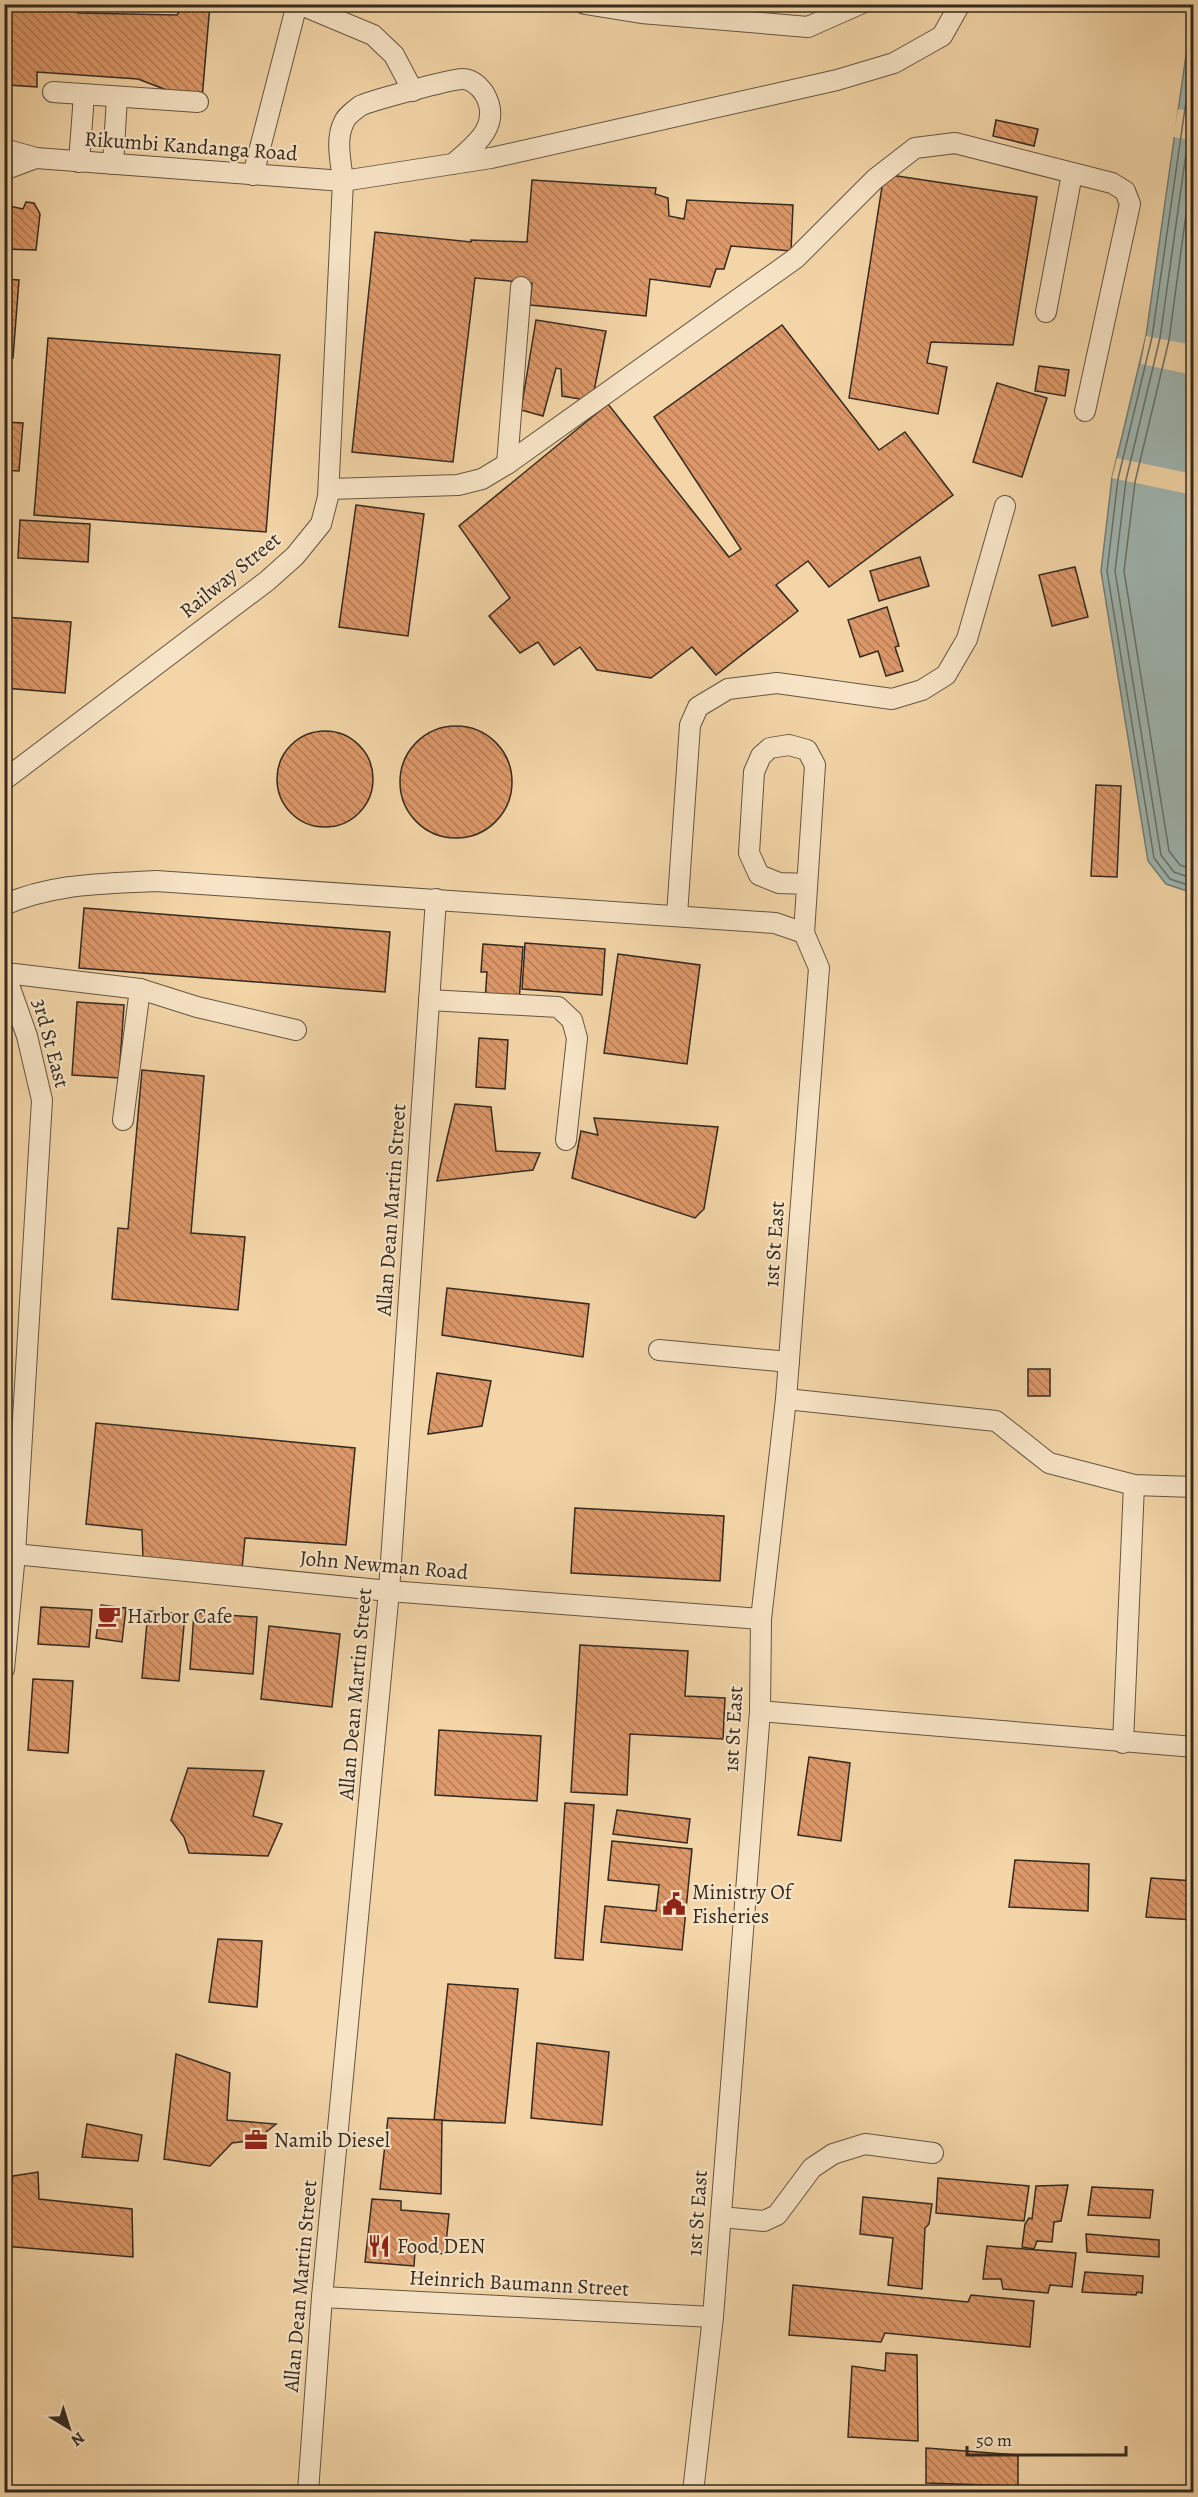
<svg xmlns="http://www.w3.org/2000/svg" width="1198" height="2497" viewBox="0 0 1198 2497" font-family="Alegreya,serif">
	<style>
		.water { fill: #9eb6b1; stroke: #747e78; stroke-width: 1.5 }
		.pier { fill: #f3d5a7 }
		.lines { fill: none; stroke-linecap: round; stroke-linejoin: round }
		.shore { stroke: #69706a; stroke-width: 1.5 }
		.building { fill: url(#building-back-hatch); stroke: #342a22; stroke-width: 1.5 }
		.minor-casing { stroke: #645543; stroke-width: 22 }
		.minor { stroke: #f7e4c6; stroke-width: 20 }
		.labels { text-anchor: middle; stroke-width: 4.5; stroke-linejoin: round; paint-order: stroke }
		.street-label { font-size: 21px; fill: #342a22; stroke: #f7e4c6 }
		.poi-label { font-size: 21px; fill: #342a22; stroke: #f7e4c6; text-anchor: start }
	</style>
	<defs>
		<pattern id="building-back-hatch" width="6" height="6" patternUnits="userSpaceOnUse" patternTransform="scale(1.5)"><rect width="6" height="6" fill="#dd9869"/><path d="M-1 5l2 2M0 0l6 6M5-1l2 2" fill="none" stroke="#b47c56"/></pattern>
	</defs>
	<rect width="100%" height="100%" fill="#f3d5a7"/>
	<filter id="stains"><feTurbulence type="fractalNoise" baseFrequency=".00333" numOctaves="4"/><feColorMatrix values="0 0 0 0 .2 0 0 0 0 .09 0 0 0 0 .02 0 0 0 .5 -.17"/></filter>
	<radialGradient id="worn" r=".72"><stop offset=".6" stop-color="#630" stop-opacity="0"/><stop offset="1" stop-color="#630" stop-opacity=".3"/></radialGradient>
	<!-- water -->
	<path class="water" d="M1193,6v887l-27,-9 -18,-23 -47,-290 11,-93 34,-142z"/>
	<!-- pier -->
	<g class="pier">
		<path d="M1178,109l15,3v28l-20,-3z"/>
		<path d="M1146,336l47,9v30l-52,-11z"/>
		<path d="M1117,458l76,16v21l-81,-17z"/>
	</g>
	<g class="lines">
		<!-- shore -->
		<g class="shore">
			<path d="M1194,46l-42,291 -34,142 -11,92 47,287 16,21 24,8"/>
			<path d="M1194,97l-34,241 -34,142 -11,91 46,284 13,17 20,7"/>
			<path d="M1194,155l-25,185 -34,142 -11,89 45,280 11,14 14,5"/>
		</g>
	</g>
	<!-- building -->
	<g class="building">
		<path d="M4,4h73l1,9 99,2 8,-11h25l-8,95 -25,-5 -39,-15 -101,-7v15l-28,-2v-21l-5,-1z"/>
		<path d="M996,120l42,9 -4,17 -41,-10z"/>
		<path d="M884,174l153,23 -24,148 -82,-3 -4,21 20,4 -9,47 -89,-16z"/>
		<path d="M532,180l124,8 -1,6 13,4 1,18 15,3 3,-19 106,5 -2,46 -60,-5 -7,23h-8l-6,18 -60,-8 -4,37 -116,-11 2,-22 -57,-5 -22,184 -101,-10 23,-220 96,10v-2l56,2z"/>
		<path d="M26,202l8,1 6,11 -4,36 -32,-1v-44l19,4z"/>
		<path d="M4,279l15,1 -6,78h-9z"/>
		<path d="M536,320l70,11 -14,70 -30,-5 -1,-27 -5,-1 -13,48 -22,-6z"/>
		<path d="M782,325l97,125 26,-18 48,63 -124,92 -21,-26 -32,24 22,26 -82,64 -24,-28 -41,31 -54,-8 -17,-23 -26,18 -16,-23 -18,11 -31,-37 21,-18 -51,-72 149,-122 121,153 12,-8 -87,-132z"/>
		<path d="M48,338l232,17 -14,177 -232,-17z"/>
		<path d="M1039,366l30,4 -4,26 -30,-5z"/>
		<path d="M997,383l50,15 -25,79 -49,-15z"/>
		<path d="M4,422l19,1 -4,48 -15,-1z"/>
		<path d="M356,505l68,9 -16,122 -69,-9z"/>
		<path d="M20,520l70,4 -2,38 -70,-4z"/>
		<path d="M920,557l9,29 -50,15 -9,-30z"/>
		<path d="M1075,567l13,50 -36,9 -13,-51z"/>
		<path d="M887,607l12,39 -4,1 8,24 -17,5 -8,-25 -18,6 -12,-37z"/>
		<path d="M4,617l67,5 -6,71 -61,-5z"/>
		<circle cx="456" cy="782" r="56"/>
		<circle cx="325" cy="779" r="48"/>
		<path d="M1096,785l25,1 -4,91 -26,-1z"/>
		<path d="M84,908l306,24 -5,60 -306,-24z"/>
		<path d="M525,943l80,6 -3,46 -80,-6z"/>
		<path d="M483,944l40,3 -4,55 -34,-2 2,-28h-6z"/>
		<path d="M618,954l82,11 -13,99 -83,-11z"/>
		<path d="M77,1002l47,3 -5,73 -47,-3z"/>
		<path d="M479,1038l29,2 -3,49 -29,-2z"/>
		<path d="M142,1070l62,6 -13,157 54,4 -7,73 -126,-11 6,-71 10,1z"/>
		<path d="M455,1104l36,3 5,44 44,2 -7,17 -96,11z"/>
		<path d="M594,1118l124,9 -14,82 -9,9 -123,-40 9,-47 17,4z"/>
		<path d="M447,1288l142,16 -6,53 -141,-22z"/>
		<rect x="1028" y="1369" width="22" height="27"/>
		<path d="M437,1373l54,8 -9,45 -54,8z"/>
		<path d="M96,1423l259,25 -9,97 -101,-7 -3,31 -99,-10 -1,-29 -56,-6z"/>
		<path d="M575,1508l149,8 -4,65 -149,-8z"/>
		<path d="M101,1605l25,3 -4,34 -26,-4z"/>
		<path d="M41,1607l51,3 -3,37 -51,-3z"/>
		<path d="M148,1611l37,3 -6,67 -37,-3z"/>
		<path d="M194,1613l63,4 -4,57 -63,-5z"/>
		<path d="M269,1626l71,8 -8,73 -71,-8z"/>
		<path d="M580,1645l108,6 -3,45 40,2 -2,41 -93,-5 -3,61 -56,-3z"/>
		<path d="M33,1679l40,2 -5,72 -40,-3z"/>
		<path d="M439,1730l102,6 -4,65 -102,-6z"/>
		<path d="M809,1757l41,6 -9,78 -43,-6z"/>
		<path d="M188,1768l76,3 -11,45 29,8 -14,32 -79,-3 -5,-16 -13,-17z"/>
		<path d="M565,1803l29,2 -11,155 -28,-2z"/>
		<path d="M617,1810l73,9 -3,24 -74,-9z"/>
		<path d="M612,1841l80,8 -10,101 -81,-8 4,-36 51,5 3,-26 -51,-5z"/>
		<path d="M1015,1860l74,4 -1,47 -79,-4z"/>
		<path d="M1151,1878l43,3v39l-48,-3z"/>
		<path d="M218,1939l44,2 -5,66 -48,-5z"/>
		<path d="M448,1984l70,5 -13,134 -71,-3z"/>
		<path d="M537,2043l72,9 -7,73 -71,-7z"/>
		<path d="M176,2054l54,19 -3,47 49,4 -20,16 -24,3 -22,23 -46,-7z"/>
		<path d="M388,2118l54,2 -1,74 -61,-5z"/>
		<path d="M87,2124l55,11 -4,26 -56,-4z"/>
		<path d="M38,2172l1,27 93,10 1,48 -129,-11v-23l9,-47z"/>
		<path d="M938,2178l91,8 -5,35 -88,-8z"/>
		<path d="M1068,2185l-7,36 -7,1 -2,20 -15,-1 -3,8 -12,-2 3,-23 4,-6 3,1 4,-33z"/>
		<path d="M1092,2187l61,3 -3,28 -62,-3z"/>
		<path d="M863,2197l69,7 -3,20 -4,4 -3,61 -34,-4 5,-47 -33,-4z"/>
		<path d="M372,2199l29,2v9l48,4 -4,40 -30,-3 -1,15 -49,-4z"/>
		<path d="M1086,2234l73,6v17l-72,-5z"/>
		<path d="M987,2246l89,7 -4,34 -22,-2 -2,8 -45,-4 -2,-10h-18z"/>
		<path d="M1085,2272l58,4 -1,17 -5,-1 -1,3 -54,-3z"/>
		<path d="M793,2285l175,17 3,-7 63,6 -4,46 -145,-14 -4,9 -92,-7z"/>
		<path d="M886,2353l31,2 1,86 -70,-4 4,-71 33,5z"/>
		<path d="M1190,2409h4v33l-6,-1z"/>
		<path d="M926,2448l92,7v31l-92,-3z"/>
	</g>
	<g class="lines">
		<!-- minor casing -->
		<g class="minor-casing">
			<g id="minor">
				<path d="M299,4l74,31 21,20 19,36"/>
				<path d="M585,4l56,9 167,14 52,-23"/>
				<path d="M53,92l145,10"/>
				<path d="M4,149l32,9 307,23 148,-23 346,-78 57,-17 48,-27 18,-32"/>
				<path d="M79,162l5,-67"/>
				<path d="M113,164l4,-67"/>
				<path d="M4,170l32,-12"/>
				<path d="M253,175l44,-171"/>
				<path d="M1046,312l26,-138"/>
				<path d="M507,464l14,-177"/>
				<path d="M329,489l129,-4 24,-6 25,-15 289,-206 79,-79 40,-31 40,-5 157,40 13,8 5,13 -45,207"/>
				<path d="M4,780l263,-199 28,-25 26,-32 7,-27 15,-316c-2,-19 -8,-42 1,-59 2,-6 11,-12 16,-16 9,-5 92,-27 102,-27 10,0 17,7 22,14 19,32 -9,52 -31,71"/>
				<path d="M4,905c50,-22 99,-21 152,-24l619,42 29,10 15,35 -33,431 -25,220 -1,92 -47,606 -20,175"/>
				<path d="M677,915l13,-190 8,-18 30,-18 49,-6 115,16 30,-9 24,-15 21,-36 38,-133"/>
				<path d="M804,933l11,-168 -8,-15 -18,-5 -19,3 -9,8 -7,16 -5,81 10,22 20,8 28,1"/>
				<path d="M4,971l23,65 15,64 -27,454 -11,115"/>
				<path d="M6,973l134,16 57,18 99,23"/>
				<path d="M429,1000l129,7 14,13 5,18 -11,102"/>
				<path d="M123,1120l17,-131"/>
				<path d="M659,1350l130,12"/>
				<path d="M786,1399l210,22 53,42 85,22 60,2"/>
				<path d="M4,1553l385,38 372,28"/>
				<path d="M760,1711l434,36"/>
				<path d="M1123,1743l11,-258"/>
				<path d="M721,2217l43,4 13,-6 35,-47 21,-14 32,-10 68,9"/>
				<path d="M322,2297l391,20"/>
				<path d="M308,2492l14,-195 67,-706 47,-692"/>
			</g>
		</g>
		<!-- minor -->
		<use href="#minor" class="minor"/>
	</g>
	<!-- icons -->
	<defs>
		<g id="cafe-bare" transform="scale(1.8)"><path d="M-5.5-4.5H6V0H3Q3 3.5 0 3.5H-2.5Q-5.5 3.5-5.5 0ZM3-3.2v2h1.7v-2ZM-6 4.5H4V6H-6Z" fill="#8f2418" stroke="#f7e4c6" stroke-width="2.5" paint-order="stroke"/></g>
		<g id="civic-bare" transform="scale(1.8)"><path d="M-.6-6.5H3V-4.5H.6V-3L4-1V1h2V6H-6V1h2V-1L-.6-3ZM-1.2 2.5V6h2.4V2.5Z" fill="#8f2418" stroke="#f7e4c6" stroke-width="2.5" paint-order="stroke"/></g>
		<g id="office-bare" transform="scale(1.8)"><path d="M-6-3h4V-5.5h4V-3h4V5H-6ZM-1-4.5V-3h2v-1.5ZM-6 0V1H6V0Z" fill="#8f2418" stroke="#f7e4c6" stroke-width="2.5" paint-order="stroke"/></g>
		<g id="restaurant-bare" transform="scale(1.8)"><path d="M-5-6h1v4h1v-4h1v4h1v-4h1v5L-1.5 .5V6h-2V.5L-5-1ZM5-6V6H3V1.5H1.5Q1.5-4 5-6Z" fill="#8f2418" stroke="#f7e4c6" stroke-width="2.5" paint-order="stroke"/></g>
	</defs>
	<g fill-rule="evenodd">
		<use href="#cafe-bare" x="109" y="1616"/>
		<use href="#civic-bare" x="674" y="1904"/>
		<use href="#office-bare" x="256" y="2140"/>
		<use href="#restaurant-bare" x="379" y="2246"/>
	</g>
	<g class="labels">
		<!-- street labels -->
		<g class="street-label">
			<text transform="translate(191 146) rotate(4)" y="7">Rikumbi Kandanga Road</text>
			<text transform="translate(230 575) rotate(-39)" y="7">Railway Street</text>
			<text transform="translate(51 1043) rotate(75)" y="7">3rd St East</text>
			<text transform="translate(391 1210) rotate(-86)" y="7">Allan Dean Martin Street</text>
			<text transform="translate(774 1244) rotate(-86)" y="7">1st St East</text>
			<text transform="translate(384 1565) rotate(5)" y="7">John Newman Road</text>
			<text transform="translate(355 1694) rotate(-85)" y="7">Allan Dean Martin Street</text>
			<text transform="translate(733 1729) rotate(-87)" y="7">1st St East</text>
			<text transform="translate(697 2213) rotate(-86)" y="7">1st St East</text>
			<text transform="translate(519 2283) rotate(3)" y="7">Heinrich Baumann Street</text>
			<text transform="translate(300 2286) rotate(-85)" y="7">Allan Dean Martin Street</text>
		</g>
		<!-- poi labels -->
		<g class="poi-label">
			<text x="127" y="1623">Harbor Cafe</text>
			<text x="692" y="1899">Ministry Of<tspan x="692" dy="24">Fisheries</tspan></text>
			<text x="274" y="2147">Namib Diesel</text>
			<text x="397" y="2253">Food DEN</text>
		</g>
	</g>
	<!-- margin -->
	<rect width="1198" height="2497" fill="none" stroke="#f3d5a7" stroke-width="24"/>
	<rect x="6" y="6" width="1186" height="2485" fill="none" stroke="#342a22" stroke-width="3"/>
	<rect x="12" y="12" width="1174" height="2473" fill="none" stroke="#342a22" stroke-width="1.5"/>
	<!-- north arrow -->
	<g transform="translate(69 2428) rotate(142)" stroke="#f7e4c6" stroke-width="4.5" paint-order="stroke">
	<path d="M0-4.5L10 22L0 15L-10 22Z" fill="#342a22"/>
	<text y="-9" font-size="16" font-weight="bold" text-anchor="middle" fill="#342a22">N</text>
	</g>
	<!-- scale -->
	<path d="M967 2446v9h159v-9" fill="none" stroke="#342a22" stroke-width="3"/>
	<text x="976" y="2446" font-size="18" fill="#342a22" stroke="#f7e4c6" stroke-width="4.5" paint-order="stroke">50 m</text>
	<rect width="100%" height="100%" filter="url(#stains)"/>
	<rect width="100%" height="100%" fill="url(#worn)"/>
</svg>
